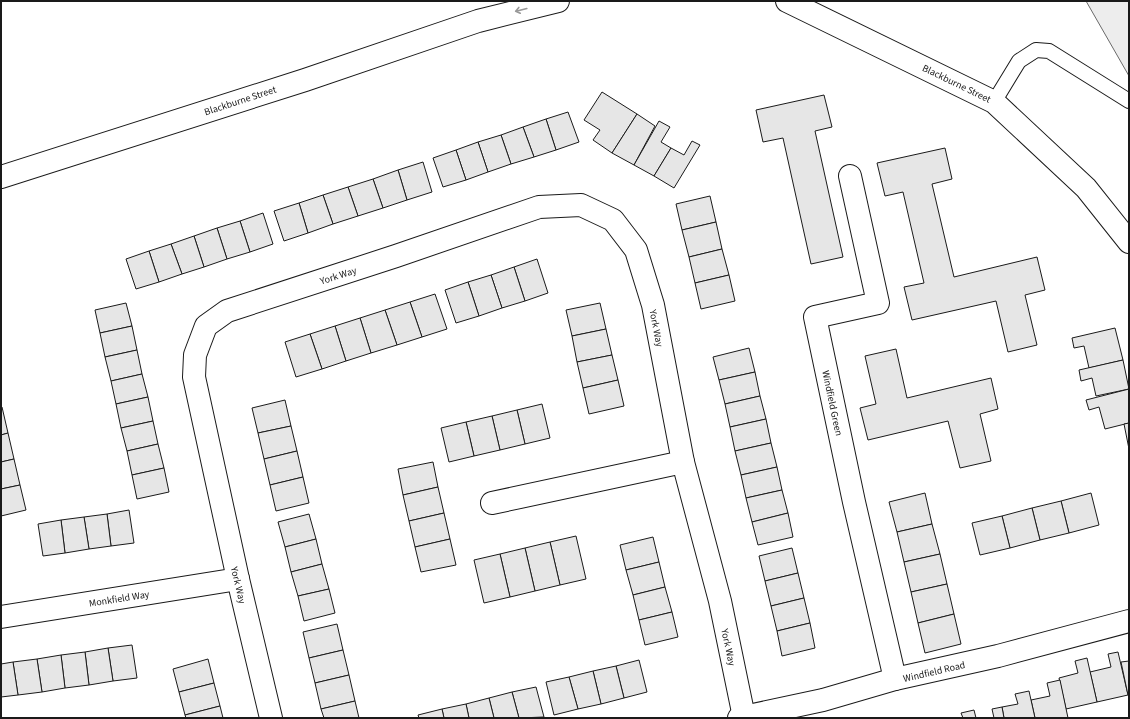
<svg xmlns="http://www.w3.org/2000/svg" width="1130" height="719" viewBox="0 0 1130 719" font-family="'Source Sans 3',sans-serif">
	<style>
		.built { fill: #ededed; stroke: #6a6a6a }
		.building { fill: #e6e6e6; stroke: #1a1a1a }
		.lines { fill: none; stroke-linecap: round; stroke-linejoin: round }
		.lane-casing { stroke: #1a1a1a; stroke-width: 16 }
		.street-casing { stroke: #1a1a1a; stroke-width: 24 }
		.lane { stroke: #fff; stroke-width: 14 }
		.street { stroke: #fff; stroke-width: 22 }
		.oneway { stroke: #989898 }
		.labels { text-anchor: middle; stroke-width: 3; stroke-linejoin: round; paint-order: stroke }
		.street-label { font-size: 10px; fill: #1a1a1a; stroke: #fff }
	</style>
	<rect width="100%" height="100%" fill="#fff"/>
	<!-- built -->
	<path class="built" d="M1086,1h43v75z"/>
	<!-- building -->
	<g class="building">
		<path d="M602,92l35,22 -25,39 -19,-13 7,-10 -16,-10z"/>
		<path d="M824,95l8,32 -17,4 28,126 -32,7 -28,-126 -20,4 -7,-32z"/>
		<path d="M568,112l11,30 -23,8 -10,-31z"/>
		<path d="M637,114l18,12 -21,39 -22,-12z"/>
		<path d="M546,119l10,31 -22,7 -11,-30z"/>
		<path d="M659,121l11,6 -9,15 10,6 -17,28 -20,-11z"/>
		<path d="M523,127l11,30 -23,7 -10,-29z"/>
		<path d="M501,135l10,29 -23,8 -10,-30z"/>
		<path d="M692,141l8,4 -26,43 -20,-12 17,-28 13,7z"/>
		<path d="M478,142l10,30 -22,8 -10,-30z"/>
		<path d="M945,148l7,31 -20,5 22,93 83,-20 8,33 -20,5 12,50 -29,7 -12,-51 -84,19 -8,-33 20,-4 -21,-91 -18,4 -8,-33z"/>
		<path d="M456,150l10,30 -23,7 -10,-29z"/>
		<path d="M423,162l9,30 -25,8 -9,-30z"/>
		<path d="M398,170l9,30 -24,8 -10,-29z"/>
		<path d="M373,179l10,29 -25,8 -10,-29z"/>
		<path d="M348,187l10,29 -25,8 -10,-29z"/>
		<path d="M323,195l10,29 -25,9 -9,-30z"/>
		<path d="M710,196l6,26 -34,8 -6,-26z"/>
		<path d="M299,203l9,30 -24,8 -10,-30z"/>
		<path d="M263,213l10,31 -23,8 -10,-31z"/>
		<path d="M240,221l10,31 -23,7 -10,-31z"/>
		<path d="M716,222l6,27 -33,8 -7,-27z"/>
		<path d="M217,228l10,31 -23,8 -10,-31z"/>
		<path d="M194,236l10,31 -22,7 -11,-30z"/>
		<path d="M171,244l11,30 -23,8 -10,-31z"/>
		<path d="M722,249l7,26 -34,8 -6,-26z"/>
		<path d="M149,251l10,31 -23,7 -10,-30z"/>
		<path d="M537,259l11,34 -23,8 -11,-34z"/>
		<path d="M514,267l11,34 -23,7 -11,-33z"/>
		<path d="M491,275l11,33 -23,8 -11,-34z"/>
		<path d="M729,275l6,26 -34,8 -6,-26z"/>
		<path d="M468,282l11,34 -23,7 -11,-33z"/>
		<path d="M435,294l12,35 -25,8 -12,-35z"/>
		<path d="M410,302l12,35 -25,8 -12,-35z"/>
		<path d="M126,303l6,23 -32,7 -5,-23z"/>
		<path d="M600,303l6,26 -34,7 -6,-26z"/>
		<path d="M385,310l12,35 -26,8 -11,-35z"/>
		<path d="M360,318l11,35 -25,8 -11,-35z"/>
		<path d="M132,326l5,24 -32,7 -5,-24z"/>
		<path d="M335,326l11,35 -24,8 -12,-35z"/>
		<path d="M1115,328l8,32 -34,8 -5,-22 -10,2 -2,-10z"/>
		<path d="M606,329l6,26 -35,7 -5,-26z"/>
		<path d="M310,334l12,35 -26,8 -11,-35z"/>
		<path d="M749,348l6,24 -36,8 -6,-23z"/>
		<path d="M896,349l11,49 84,-20 7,31 -18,5 11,47 -31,7 -12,-47 -80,19 -8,-32 16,-4 -11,-48z"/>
		<path d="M137,350l5,24 -31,7 -6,-24z"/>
		<path d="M612,355l6,25 -35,8 -6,-26z"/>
		<path d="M1123,360l6,29 -33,7 -4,-18 -11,3 -2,-11z"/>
		<path d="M755,372l5,24 -35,8 -6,-24z"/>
		<path d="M142,374l6,23 -32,7 -5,-23z"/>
		<path d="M618,380l6,26 -35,8 -6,-26z"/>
		<path d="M1129,389v34l-24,6 -6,-22 -10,3 -3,-10z"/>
		<path d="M760,396l6,23 -36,8 -5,-23z"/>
		<path d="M148,397l5,24 -32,7 -5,-24z"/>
		<path d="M285,400l6,26 -33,7 -6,-25z"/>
		<path d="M542,404l8,34 -25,6 -8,-34z"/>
		<path d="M2,407l6,26 -7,2v-27z"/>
		<path d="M517,410l8,34 -25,6 -8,-34z"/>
		<path d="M492,416l8,34 -26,6 -8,-34z"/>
		<path d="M766,419l5,24 -36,8 -5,-24z"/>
		<path d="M153,421l5,23 -31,7 -6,-23z"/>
		<path d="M466,422l8,34 -25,6 -8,-34z"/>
		<path d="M1129,423v26l-5,-25z"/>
		<path d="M291,426l6,25 -33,8 -6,-26z"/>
		<path d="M8,433l6,26 -13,3v-27z"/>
		<path d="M771,443l6,24 -36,8 -6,-24z"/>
		<path d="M158,444l6,24 -32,7 -5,-24z"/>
		<path d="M297,451l6,26 -33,8 -6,-26z"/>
		<path d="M14,459l6,26 -19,4v-27z"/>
		<path d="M433,462l5,25 -35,8 -5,-26z"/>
		<path d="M777,467l5,23 -36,8 -5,-23z"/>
		<path d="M164,468l5,24 -32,7 -5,-24z"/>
		<path d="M303,477l6,26 -33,8 -6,-26z"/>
		<path d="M20,485l6,25 -25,6v-27z"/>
		<path d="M438,487l6,26 -35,8 -6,-26z"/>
		<path d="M782,490l6,23 -36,9 -6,-24z"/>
		<path d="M925,493l7,31 -35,8 -8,-30z"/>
		<path d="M1091,493l8,32 -30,8 -8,-32z"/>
		<path d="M1061,501l8,32 -29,7 -8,-32z"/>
		<path d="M1032,508l8,32 -30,8 -8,-32z"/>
		<path d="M129,510l5,33 -23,3 -4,-32z"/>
		<path d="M444,513l6,26 -35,8 -6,-26z"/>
		<path d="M788,513l5,24 -35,8 -6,-23z"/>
		<path d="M107,514l4,32 -22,3 -5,-32z"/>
		<path d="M309,514l7,25 -31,8 -7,-25z"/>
		<path d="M1002,516l8,32 -30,7 -8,-32z"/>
		<path d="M84,517l5,32 -24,4 -4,-33z"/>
		<path d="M61,520l4,33 -22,3 -5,-32z"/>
		<path d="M932,524l8,30 -36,8 -7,-30z"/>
		<path d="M576,536l10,43 -26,6 -10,-43z"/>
		<path d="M653,537l6,25 -33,8 -6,-25z"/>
		<path d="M316,539l6,25 -31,8 -6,-25z"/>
		<path d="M450,539l6,26 -35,7 -6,-25z"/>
		<path d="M550,542l10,43 -25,6 -10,-43z"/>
		<path d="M525,548l10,43 -25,6 -10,-43z"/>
		<path d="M792,548l6,25 -33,8 -6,-25z"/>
		<path d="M500,554l10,43 -26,6 -10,-43z"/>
		<path d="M940,554l7,30 -36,8 -7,-30z"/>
		<path d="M659,562l6,25 -32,8 -7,-25z"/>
		<path d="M322,564l7,25 -31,7 -7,-24z"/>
		<path d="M798,573l6,25 -33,8 -6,-25z"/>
		<path d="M947,584l7,30 -36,9 -7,-31z"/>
		<path d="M665,587l7,25 -33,8 -6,-25z"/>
		<path d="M329,589l6,24 -31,8 -6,-25z"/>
		<path d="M804,598l6,25 -33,8 -6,-25z"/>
		<path d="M672,612l6,25 -33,8 -6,-25z"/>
		<path d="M954,614l7,30 -36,9 -7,-30z"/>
		<path d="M810,623l5,25 -33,8 -5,-25z"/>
		<path d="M337,624l6,26 -34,8 -6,-26z"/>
		<path d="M132,645l5,33 -24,3 -5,-33z"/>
		<path d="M108,648l5,33 -24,4 -4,-33z"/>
		<path d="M343,650l6,25 -34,8 -6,-25z"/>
		<path d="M85,652l4,33 -24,3 -4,-33z"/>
		<path d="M1118,652l10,43 -31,7 -7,-30 21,-5 -3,-13z"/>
		<path d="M61,655l4,33 -23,4 -5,-33z"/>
		<path d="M1087,658l10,44 -31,7 -7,-31 19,-5 -3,-12z"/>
		<path d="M37,659l5,33 -24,3 -5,-33z"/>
		<path d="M208,659l6,24 -35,9 -6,-23z"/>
		<path d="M639,660l8,32 -23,6 -8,-32z"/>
		<path d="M1129,661v34h-1l-7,-33z"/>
		<path d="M13,662l5,33 -17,2v-33z"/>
		<path d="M616,666l8,32 -23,6 -8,-33z"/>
		<path d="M593,671l8,33 -23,5 -9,-32z"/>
		<path d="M349,675l6,26 -34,8 -6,-26z"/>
		<path d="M569,677l9,32 -24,6 -8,-33z"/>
		<path d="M1060,680l8,38h-33l-4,-18 19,-4 -3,-13z"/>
		<path d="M214,683l6,23 -35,9 -6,-23z"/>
		<path d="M536,687l8,30 -25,1 -7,-26z"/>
		<path d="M1029,691l6,27h-31l-2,-11 16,-3 -3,-10z"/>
		<path d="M512,692l7,26h-25l-5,-20z"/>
		<path d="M489,698l5,20h-25l-3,-14z"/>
		<path d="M355,701l4,17h-35l-3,-9z"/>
		<path d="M466,704l3,14h-25l-2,-9z"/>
		<path d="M220,706l3,12h-37l-1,-3z"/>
		<path d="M1002,707l2,11h-10l-2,-9z"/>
		<path d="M442,709l2,9h-25l-1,-3z"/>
		<path d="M974,710l2,8h-13l-2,-5z"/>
	</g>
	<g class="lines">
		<!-- lane casing -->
		<g class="lane-casing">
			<path id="lane" d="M994,102l25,-41 17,-11 13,1 80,50"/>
		</g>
		<!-- street casing -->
		<g class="street-casing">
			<g id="street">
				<path d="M787,1l207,101 92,86 43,54"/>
				<path d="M850,176l28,127 -63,14 39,185 41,177"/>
				<path d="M1,177l304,-97 173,-59 80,-20"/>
				<path d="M492,503l191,-41"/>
				<path d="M1,617l237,-38"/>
				<path d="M271,718l-33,-139 -44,-202 1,-22 11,-29 21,-15 169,-55 143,-49 42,-2 32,15 23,30 17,55 30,157 37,139 24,116"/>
				<path d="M739,718l84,-18 72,-21 103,-23 131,-35"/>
			</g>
		</g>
		<!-- lane -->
		<use href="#lane" class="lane"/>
		<!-- street -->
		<use href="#street" class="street"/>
	</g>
	<!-- one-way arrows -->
	<defs><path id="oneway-shaft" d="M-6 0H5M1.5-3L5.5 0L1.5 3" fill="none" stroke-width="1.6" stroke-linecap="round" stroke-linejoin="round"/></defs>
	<use class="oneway" href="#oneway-shaft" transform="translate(521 10) rotate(166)"/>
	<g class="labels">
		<!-- street labels -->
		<g class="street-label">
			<text transform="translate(957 83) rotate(26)" y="4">Blackburne Street</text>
			<text transform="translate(240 100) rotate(-18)" y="4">Blackburne Street</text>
			<text transform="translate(338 275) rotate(-18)" y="4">York Way</text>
			<text transform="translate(657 328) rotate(79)" y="4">York Way</text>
			<text transform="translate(833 403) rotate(78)" y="4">Windfield Green</text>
			<text transform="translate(239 585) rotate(77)" y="4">York Way</text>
			<text transform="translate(119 598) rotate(-9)" y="4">Monkfield Way</text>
			<text transform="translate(729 647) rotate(78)" y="4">York Way</text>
			<text transform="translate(934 671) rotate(-13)" y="4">Windfield Road</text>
		</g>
	</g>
	<!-- border -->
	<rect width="1130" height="719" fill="none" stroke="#1a1a1a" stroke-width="4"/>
</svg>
